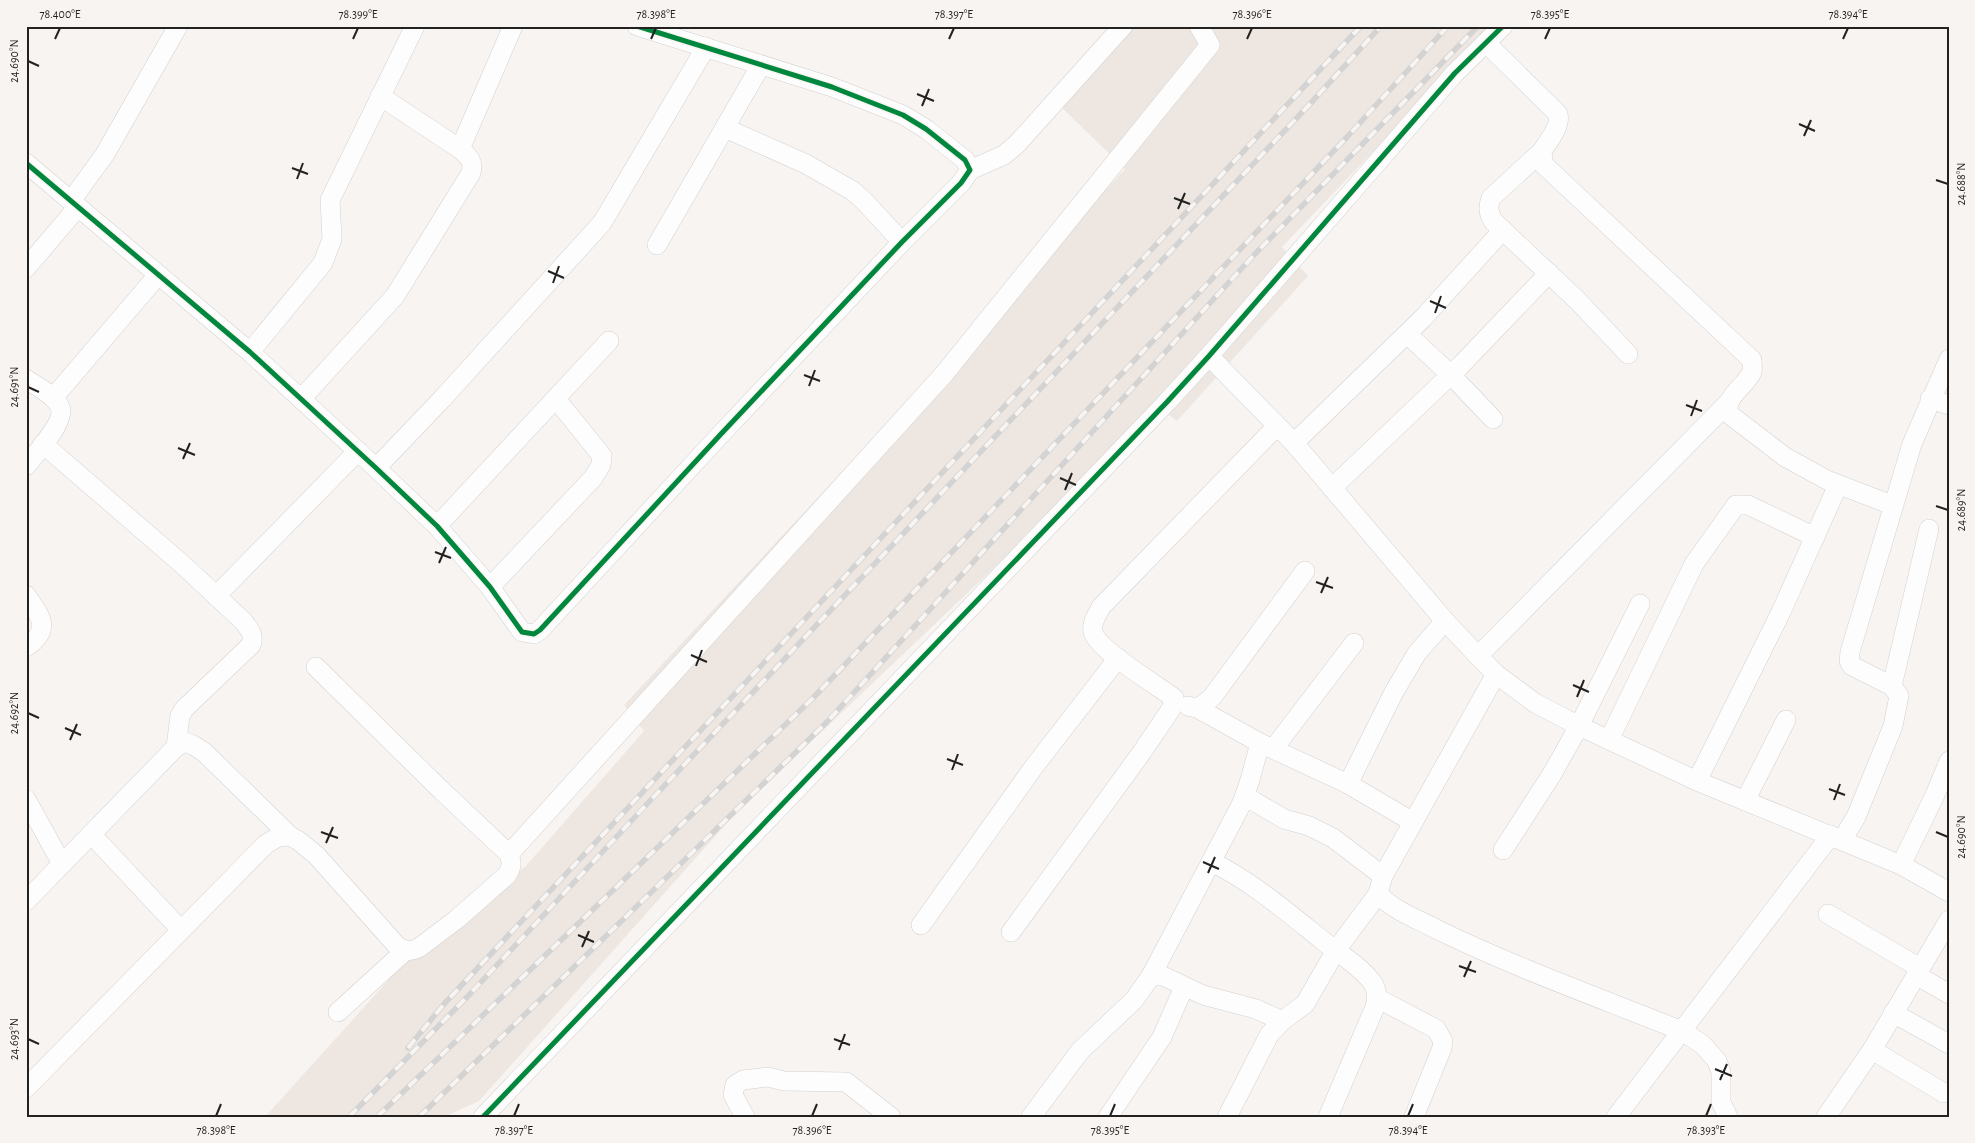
<svg xmlns="http://www.w3.org/2000/svg" width="1975" height="1143" viewBox="0 0 1975 1143" font-family="'Alegreya Sans',sans-serif">
	<style>
		.built { fill: #eee7e1 }
		.lines { fill: none; stroke-linecap: round; stroke-linejoin: round }
		.minor-casing { stroke: #d3d1cf; stroke-width: 20 }
		.minor { stroke: #fefdfd; stroke-width: 19 }
		.rail-casing { stroke: #d3d3d3; stroke-width: 5.5 }
		.rail { stroke: #f8f4f1; stroke-width: 4; stroke-dasharray: 11; stroke-linecap: butt }
		.cycleway-casing { stroke: #f8f4f1; stroke-width: 8 }
		.cycleway { stroke: #00873e; stroke-width: 5 }
		.ticks { fill: none; stroke: #232220; stroke-width: 2 }
		.neatline { fill: none; stroke: #232220; stroke-width: 2 }
		.ticks-label { font-size: 12px; text-anchor: middle; fill: #232220 }
	</style>
	<rect width="100%" height="100%" fill="#f7f4f2"/>
	<!-- built -->
	<path class="built" d="M1115,26h378l-211,221 26,29 -131,145 -16,-12 -426,405 -256,287 -35,16h-179l137,-152 123,-98 119,-136 -20,-26 501,-536 -73,-71z"/>
	<g class="lines">
		<!-- minor casing -->
		<g class="minor-casing">
			<g id="minor">
				<path d="M1486,43l72,71c3,13 -9,26 -16,37l1,13 209,196c0,4 1,9 0,12 -6,14 -29,25 -23,42l56,43 42,23 65,25"/>
				<path d="M725,128l81,36 47,27 12,11 37,40"/>
				<path d="M460,149l53,-123"/>
				<path d="M1542,151l-51,47c-3,9 -3,14 2,23l84,79 51,54"/>
				<path d="M26,163l224,189 126,116 61,58 53,61 32,45 12,2 6,-4 181,-196 181,-192 59,-59 9,-13 -5,-10 -39,-31 -23,-14 -71,-28 -195,-61"/>
				<path d="M970,170l34,-15 13,-11 106,-118"/>
				<path d="M71,201l34,-47 73,-128"/>
				<path d="M657,245l104,-180"/>
				<path d="M26,268l52,-61"/>
				<path d="M1407,334l44,41 42,44"/>
				<path d="M250,352l73,-89 9,-24 -2,-39 85,-174"/>
				<path d="M1209,356l85,87 151,178 33,35 18,18 39,29 44,23 118,55 204,84 48,27"/>
				<path d="M26,379c10,7 29,16 34,28 6,15 -25,47 -34,59"/>
				<path d="M53,398l105,-123"/>
				<path d="M301,399l94,-103 76,-123c3,-12 -2,-16 -11,-24l-80,-53"/>
				<path d="M1930,399l19,6"/>
				<path d="M1294,443l129,-125 80,-88"/>
				<path d="M43,444l139,120 61,57c6,8 12,14 8,24l-67,64 -4,7 -4,31"/>
				<path d="M376,468l66,-69 160,-176 104,-176"/>
				<path d="M1332,488l129,-123 88,-92"/>
				<path d="M437,526l172,-185"/>
				<path d="M490,587l103,-109 8,-13 1,-9 -46,-57"/>
				<path d="M26,595c14,21 27,34 0,52"/>
				<path d="M216,596l142,-145"/>
				<path d="M1478,656l251,-254"/>
				<path d="M1496,674l-113,202 -5,18c15,16 39,25 58,35 80,39 164,69 246,102l21,14 14,16 4,11v30l7,15"/>
				<path d="M1892,686l37,-157"/>
				<path d="M1188,706c11,4 17,-2 25,-10l92,-125"/>
				<path d="M1197,708l63,35 88,41 65,38"/>
				<path d="M1609,740l85,-176 42,-59h12l67,32"/>
				<path d="M1274,748l80,-105"/>
				<path d="M1697,781l84,-169 57,-127"/>
				<path d="M1348,784l46,-92 23,-39 28,-32"/>
				<path d="M1245,796l39,23 25,7 24,12 50,38"/>
				<path d="M26,799l36,65"/>
				<path d="M1745,801l41,-81"/>
				<path d="M91,834l90,96"/>
				<path d="M1842,840l14,-23 37,-91 6,-30 -7,-10 -40,-20 -3,-5 1,-9 62,-208 37,-85"/>
				<path d="M1503,850l49,-76 27,-48 61,-122"/>
				<path d="M509,854l435,-480 266,-329 -11,-19"/>
				<path d="M1212,862c40,20 74,49 110,78 16,13 37,25 50,42 6,8 5,16 3,25l-47,110"/>
				<path d="M1901,865l34,-70 14,-34"/>
				<path d="M26,901l150,-154 9,-5 8,3 11,7 86,84"/>
				<path d="M1828,914l92,54"/>
				<path d="M921,925l112,-157 85,-110"/>
				<path d="M1011,932l131,-180 29,-43 3,-11c-16,-12 -77,-49 -81,-66 -2,-9 4,-17 8,-25l176,-181"/>
				<path d="M1916,975l33,19"/>
				<path d="M1151,976l91,-173 8,-23 10,-37"/>
				<path d="M1377,998l59,31 7,12 -1,7 -28,69"/>
				<path d="M338,1012l67,-61"/>
				<path d="M1893,1013l56,31"/>
				<path d="M1872,1050l72,43"/>
				<path d="M26,1088l240,-244 12,-7 12,-1 9,5 18,15 81,91c8,4 14,5 22,0l37,-28 50,-44c5,-8 5,-12 2,-21l-68,-64 -125,-123"/>
				<path d="M483,1117l684,-715 42,-46 246,-283 48,-47"/>
				<path d="M745,1117l-12,-22 2,-10 8,-5 25,-3 16,4 62,1 45,35"/>
				<path d="M1031,1117l49,-66 54,-51 17,-24h12l40,19 53,14 26,12"/>
				<path d="M1108,1117l54,-80 22,-50"/>
				<path d="M1227,1117l42,-82 13,-14 23,-17 31,-54 42,-56"/>
				<path d="M1616,1117l215,-282"/>
				<path d="M1826,1117l46,-67 77,-130"/>
			</g>
		</g>
		<!-- minor -->
		<use href="#minor" class="minor"/>
		<!-- rail casing -->
		<g class="rail-casing">
			<g id="rail">
				<path d="M408,1048l36,-44 917,-978"/>
				<path d="M349,1117l121,-123 178,-191 662,-699 71,-78"/>
				<path d="M377,1117l436,-419 534,-561 101,-111"/>
				<path d="M419,1117l408,-395 427,-467 224,-229"/>
			</g>
		</g>
		<!-- rail -->
		<use href="#rail" class="rail"/>
		<!-- cycleway casing -->
		<g class="cycleway-casing">
			<g id="cycleway">
				<path d="M26,163l224,189 126,116 61,58 53,61 32,45 12,2 6,-4 181,-196 181,-192 59,-59 9,-13 -5,-10 -39,-31 -23,-14 -71,-28 -195,-61"/>
				<path d="M483,1117l684,-715 42,-46 246,-283 48,-47"/>
			</g>
		</g>
		<!-- cycleway -->
		<use href="#cycleway" class="cycleway"/>
	</g>
	<!-- ticks -->
	<path class="ticks" d="M55,39l5,-11M353,39l5,-11M651,39l5,-11M949,39l5,-11M1247,39l5,-11M1545,39l5,-11M1843,39l5,-11M28,61l11,5M917,94l17,7M922,106l7,-17M1799,124l16,7M1804,136l7,-16M292,168l16,6M297,179l6,-16M1936,180l12,4M1174,198l16,6M1178,209l7,-16M548,271l16,7M553,283l6,-17M1430,301l16,7M1435,313l6,-17M804,375l16,6M809,386l6,-16M28,387l11,5M1686,405l16,6M1691,416l6,-16M178,448l17,7M183,459l7,-16M1060,478l16,7M1065,490l7,-17M1936,506l12,4M435,552l16,6M439,563l7,-16M1316,582l17,6M1321,593l7,-16M691,655l16,7M696,666l6,-16M1573,685l16,7M1577,697l7,-17M28,713l11,5M65,728l16,7M70,740l7,-16M947,759l16,6M952,770l6,-16M1829,789l16,6M1834,800l6,-16M321,832l17,6M1936,832l12,5M326,843l7,-16M1203,862l16,7M1208,873l7,-16M578,935l16,7M582,947l7,-16M1459,966l17,6M1464,977l7,-16M28,1039l11,5M834,1039l16,6M839,1050l6,-16M1715,1069l17,7M1720,1080l7,-16M216,1116l5,-12M514,1116l5,-12M812,1116l5,-12M1110,1116l5,-12M1408,1116l5,-12M1706,1116l5,-12"/>
	<!-- border -->
	<rect width="1975" height="1143" fill="none" stroke="#f8f4f1" stroke-width="55"/>
	<rect x="28" y="28" width="1920" height="1088" class="neatline"/>
	<g class="ticks-label">
		<text x="60" y="18">78.400°E</text>
		<text x="358" y="18">78.399°E</text>
		<text x="656" y="18">78.398°E</text>
		<text x="954" y="18">78.397°E</text>
		<text x="1252" y="18">78.396°E</text>
		<text x="1550" y="18">78.395°E</text>
		<text x="1848" y="18">78.394°E</text>
		<text transform="translate(14 61) rotate(-90)" y="4">24.690°N</text>
		<text transform="translate(1961 184) rotate(-90)" y="4">24.688°N</text>
		<text transform="translate(14 387) rotate(-90)" y="4">24.691°N</text>
		<text transform="translate(1961 510) rotate(-90)" y="4">24.689°N</text>
		<text transform="translate(14 713) rotate(-90)" y="4">24.692°N</text>
		<text transform="translate(1961 837) rotate(-90)" y="4">24.690°N</text>
		<text transform="translate(14 1039) rotate(-90)" y="4">24.693°N</text>
		<text x="216" y="1134">78.398°E</text>
		<text x="514" y="1134">78.397°E</text>
		<text x="812" y="1134">78.396°E</text>
		<text x="1110" y="1134">78.395°E</text>
		<text x="1408" y="1134">78.394°E</text>
		<text x="1706" y="1134">78.393°E</text>
	</g>
</svg>
